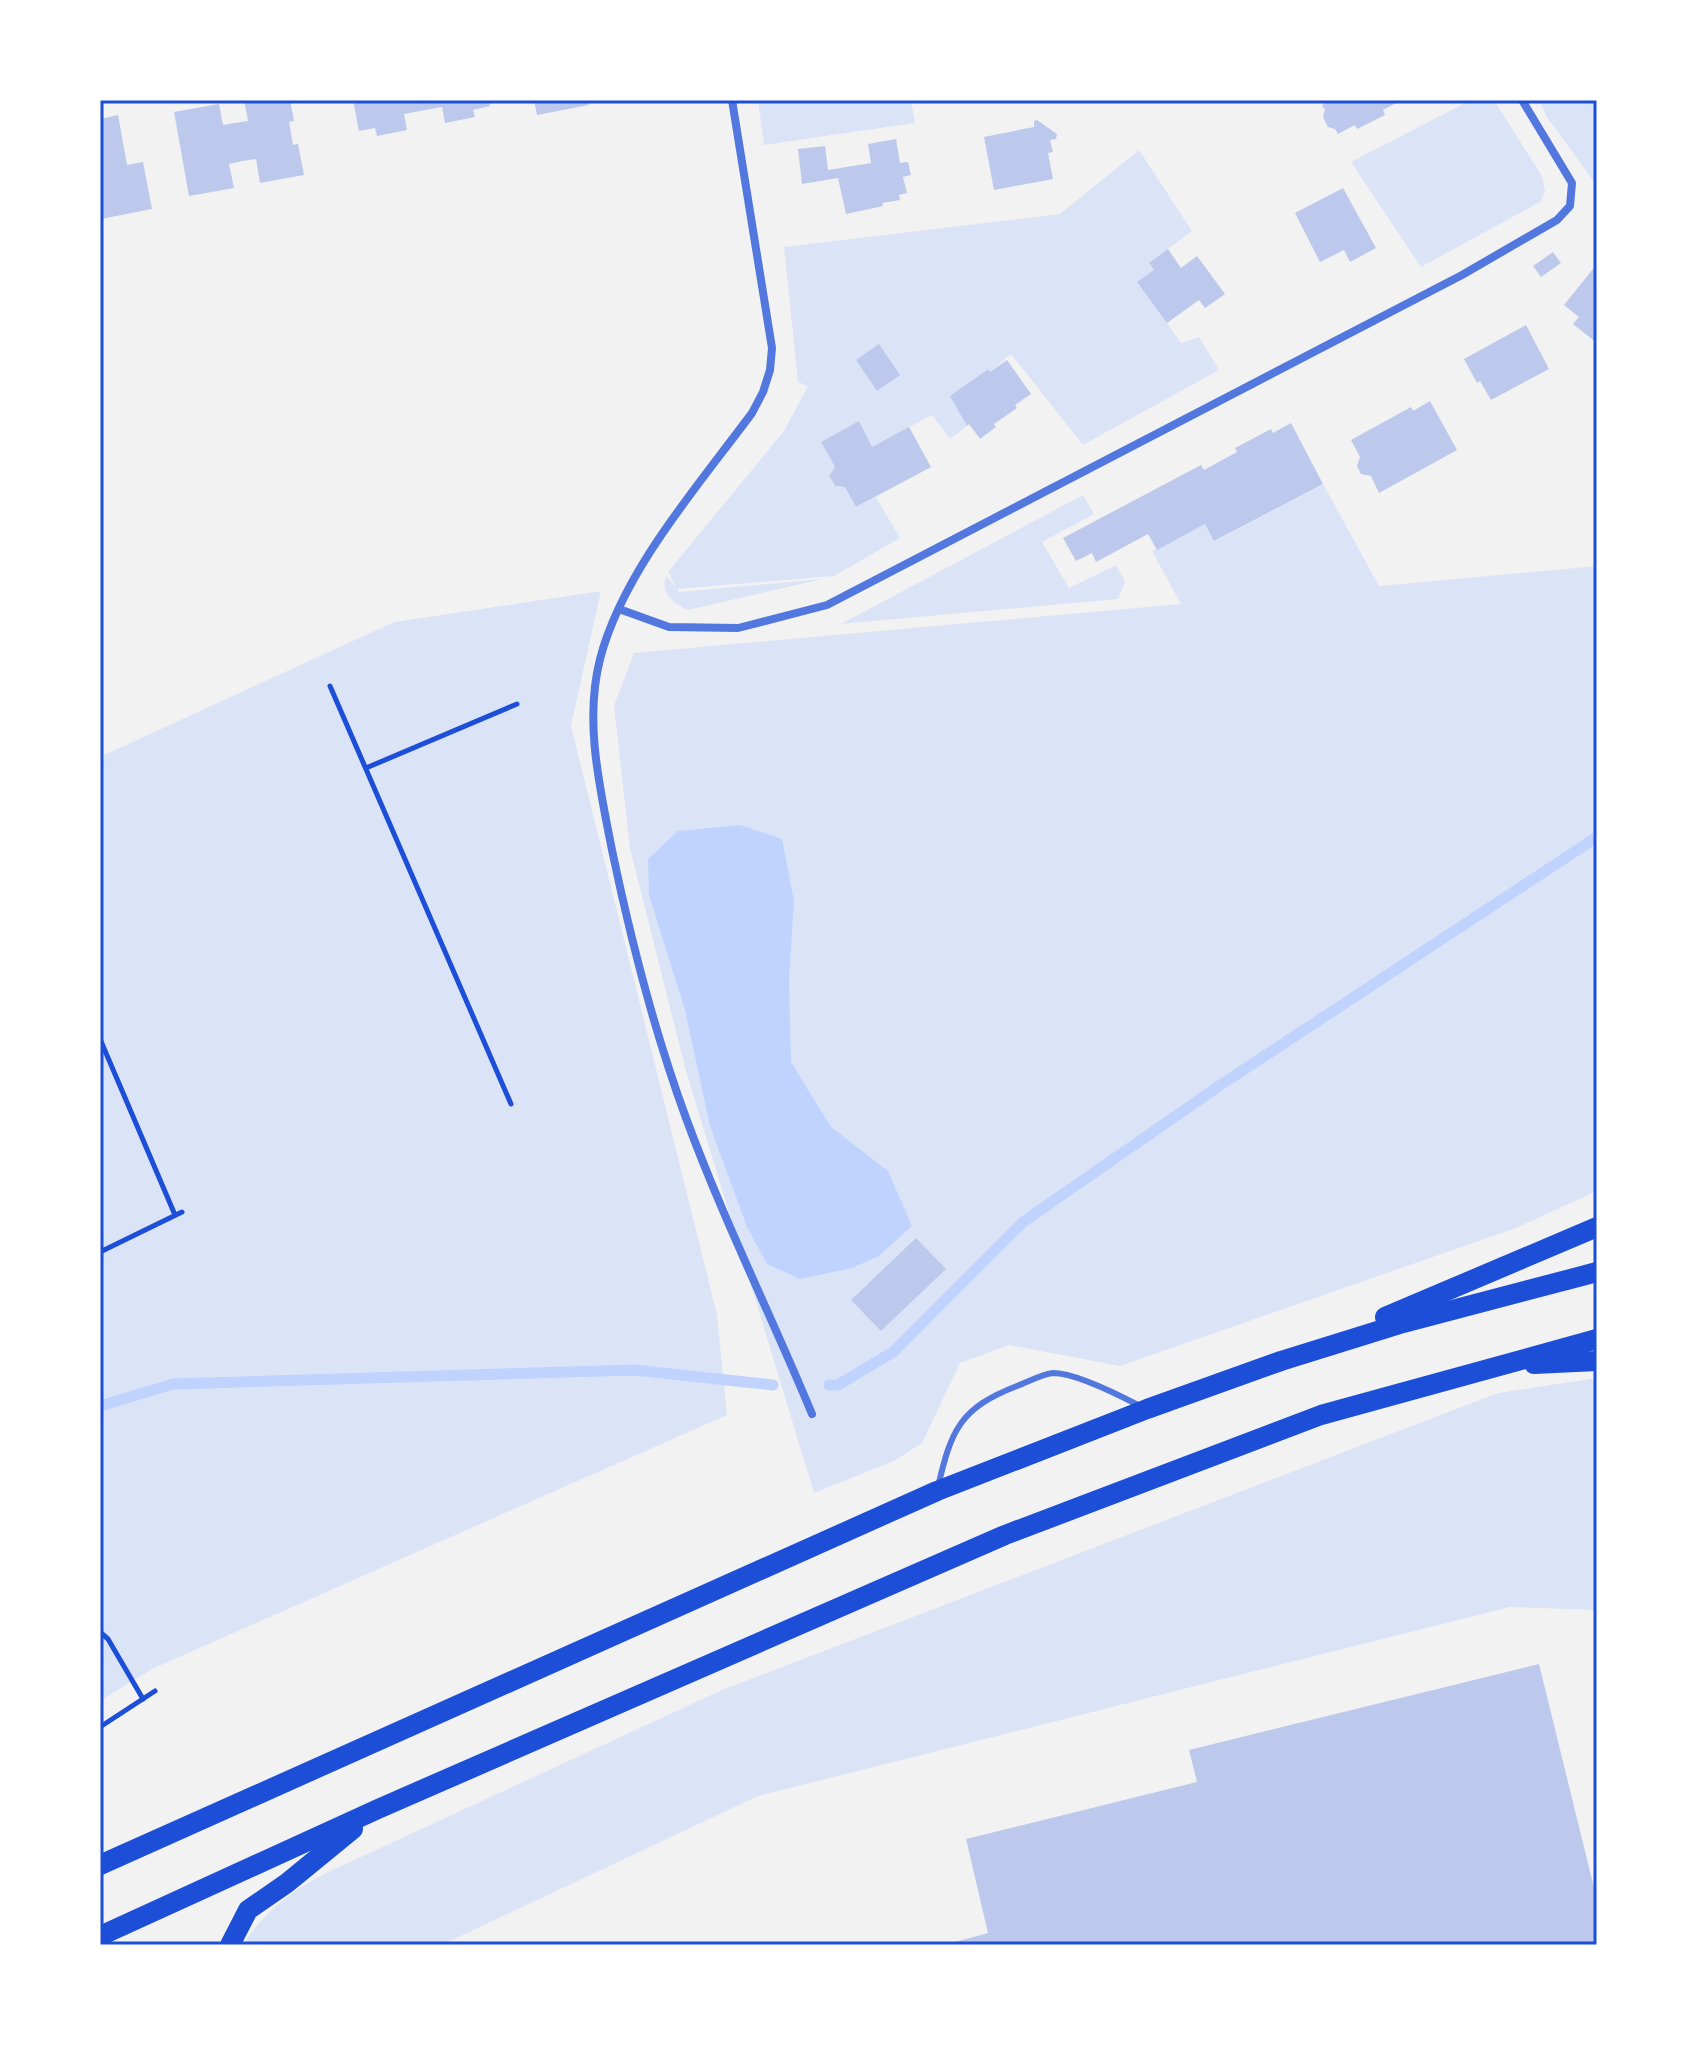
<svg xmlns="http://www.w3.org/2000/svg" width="1697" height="2045" viewBox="0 0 1697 2045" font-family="Karla,sans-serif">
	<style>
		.green { fill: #dbe4f7 }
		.water { fill: #bfd3fe }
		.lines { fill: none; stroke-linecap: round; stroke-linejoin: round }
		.stream { stroke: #bfd3fe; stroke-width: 11 }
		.building { fill: #bdc9ec }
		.path { stroke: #1d4ed8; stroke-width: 5 }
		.service { stroke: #5277de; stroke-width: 6 }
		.minor { stroke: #5277de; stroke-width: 8 }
		.primary { stroke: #1d4ed8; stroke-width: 20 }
		.neatline { fill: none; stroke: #1d4ed8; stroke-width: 3 }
	</style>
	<rect width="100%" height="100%" fill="#f2f2f2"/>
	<!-- green -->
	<g class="green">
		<path d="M758,100h153l4,23 -151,22z"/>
		<path d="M1471,100h23l48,76 3,15 -5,11 -119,65 -70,-105z"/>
		<path d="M1539,100h58v86l-50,-69z"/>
		<path d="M1139,150l53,81 -43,32 5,7 -16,12 43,61 18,-6 20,33 -136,75 -72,-91 -21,18 -3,-3 -36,27 16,30 -17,13 -18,-24 -60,32 -14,-25 -37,20 14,25 -6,9 5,10 11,1 11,20 20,-10 24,41 -66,38 -157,13 2,3 144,-13 -135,31c-15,-7 -28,-16 -22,-34l10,11 -8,-15 116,-141 24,-45 -10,-4 -14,-135 276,-33z"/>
		<path d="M1323,484l56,102 218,-20v625l-81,37 -396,138 -111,-21 -49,18 -38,80 -28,18 -80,32 -128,-422 -56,-222 -16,-143 20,-53 547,-49 -29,-53 53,-27 10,17z"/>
		<path d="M1083,495l11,19 -52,28 27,46 47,-23 9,17 -7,17 -277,25z"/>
		<path d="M601,591l-30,135 146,589 10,100 -575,254 -52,32v-944l294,-135z"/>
		<path d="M1597,1378v232l-87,-3 -752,189 -310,146 -2,3h-203c19,-32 49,-54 81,-71l398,-184 776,-297z"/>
	</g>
	<!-- water -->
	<path class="water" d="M740,825l42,14 12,62 -5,77 2,84 40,65 57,44 24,55 -33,30 -27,12 -52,11 -33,-15 -20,-37 -37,-101 -25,-116 -36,-115 -1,-36 30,-28z"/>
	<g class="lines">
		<!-- stream -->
		<g class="stream">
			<path d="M829,1385h9l55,-33 130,-130 196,-136 378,-249"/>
			<path d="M100,1406l73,-22 461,-14 139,15"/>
		</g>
	</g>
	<!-- building -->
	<g class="building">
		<path d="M244,100h46l4,21 -5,1 4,23 5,-1 6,31 -44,8 -4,-24 -14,2 -13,3 5,24 -45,8 -15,-84 45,-8 4,21 12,-2 13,-2z"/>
		<path d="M353,100h136l1,6 -17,4 2,7 -30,6 -3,-16 -38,7 3,16 -30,6 -2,-8 -16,3z"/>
		<path d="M534,100h54l1,5 -52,10z"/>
		<path d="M1330,100h72l-19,10 2,5 -28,14 -2,-4 -17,9 -3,-5 -7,-2 -5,-10 2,-7 -3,-5z"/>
		<path d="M118,115l9,50 16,-3 9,47 -51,10 -1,-100z"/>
		<path d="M1037,120l20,14 -1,5 -6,1 3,12 -5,1 5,26 -59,11 -10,-53 50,-10v-6z"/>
		<path d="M896,139l4,24 8,-1 3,13 -8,2 4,16 -8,2 1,5 -18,3 1,3 -37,8 -8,-36 -36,6 -4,-35 27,-3 3,24 43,-7 -3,-19z"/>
		<path d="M1343,188l33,60 -26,14 -6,-12 -24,12 -25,-49z"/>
		<path d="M1168,249l13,19 16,-12 28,38 -20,14 -6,-8 -32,23 -30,-41 17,-12 -5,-7z"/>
		<path d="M1553,252l8,11 -20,14 -8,-11z"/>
		<path d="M1597,264l-2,9 2,2v68l-24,-19 6,-7 -15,-12z"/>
		<path d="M1526,325l23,44 -58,31 -11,-19 -3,2 -13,-24z"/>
		<path d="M879,344l21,31 -23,16 -21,-31z"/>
		<path d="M1007,360l24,34 -16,11 2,3 -23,16 2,3 -16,12 -11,-15 -2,2 -17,-30 38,-27 2,3z"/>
		<path d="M1430,401l27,49 -78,43 -8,-17 -10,-2 -4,-8 3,-9 -9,-17 60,-33 2,4z"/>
		<path d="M859,421l13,26 37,-20 22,40 -75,40 -11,-20 -10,-1 -6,-10 6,-9 -14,-25z"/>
		<path d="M1291,423l32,61 -109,57 -9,-17 -48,26 -9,-16 -52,28 -4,-9 -16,8 -13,-23 138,-73 3,5 33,-18 -2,-4 36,-19 2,4z"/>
		<path d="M916,1238l30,31 -65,62 -30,-31z"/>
		<path d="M1539,1664l58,236v45h-653l44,-12 -22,-94 231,-57 -8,-32z"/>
	</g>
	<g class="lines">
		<!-- path -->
		<g class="path">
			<path d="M330,686l181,418"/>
			<path d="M366,768l151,-64"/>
			<path d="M100,1039l75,176"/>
			<path d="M100,1252l82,-40"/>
			<path d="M100,1632l8,7 35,60"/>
			<path d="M100,1727l55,-36"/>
		</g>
		<!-- service -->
		<path class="service" d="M938,1487c13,-57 22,-79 79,-101 11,-4 25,-12 36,-13 23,0 66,22 87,33"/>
		<!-- minor -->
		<g class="minor">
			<path d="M732,100l40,248 -2,22 -7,22 -11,21c-54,73 -129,158 -152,246 -16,63 0,129 12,191 19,91 42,181 74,268 37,101 85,197 126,296"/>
			<path d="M619,609l50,18 69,1 89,-23 635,-330 95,-55 13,-14 2,-23 -50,-83"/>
		</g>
		<!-- primary -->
		<g class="primary">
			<path d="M1385,1317l212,-90"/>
			<path d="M1534,1364l63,-3"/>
			<path d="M100,1865l837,-374 210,-82 134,-48 122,-38 194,-51"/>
			<path d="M100,1936l278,-127 627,-274 316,-120 276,-76"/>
			<path d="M230,1945l18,-35 39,-27 66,-54"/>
		</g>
	</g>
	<!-- border -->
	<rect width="1697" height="2045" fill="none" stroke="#ffffff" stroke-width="204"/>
	<rect x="102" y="102" width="1493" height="1841" class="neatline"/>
</svg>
